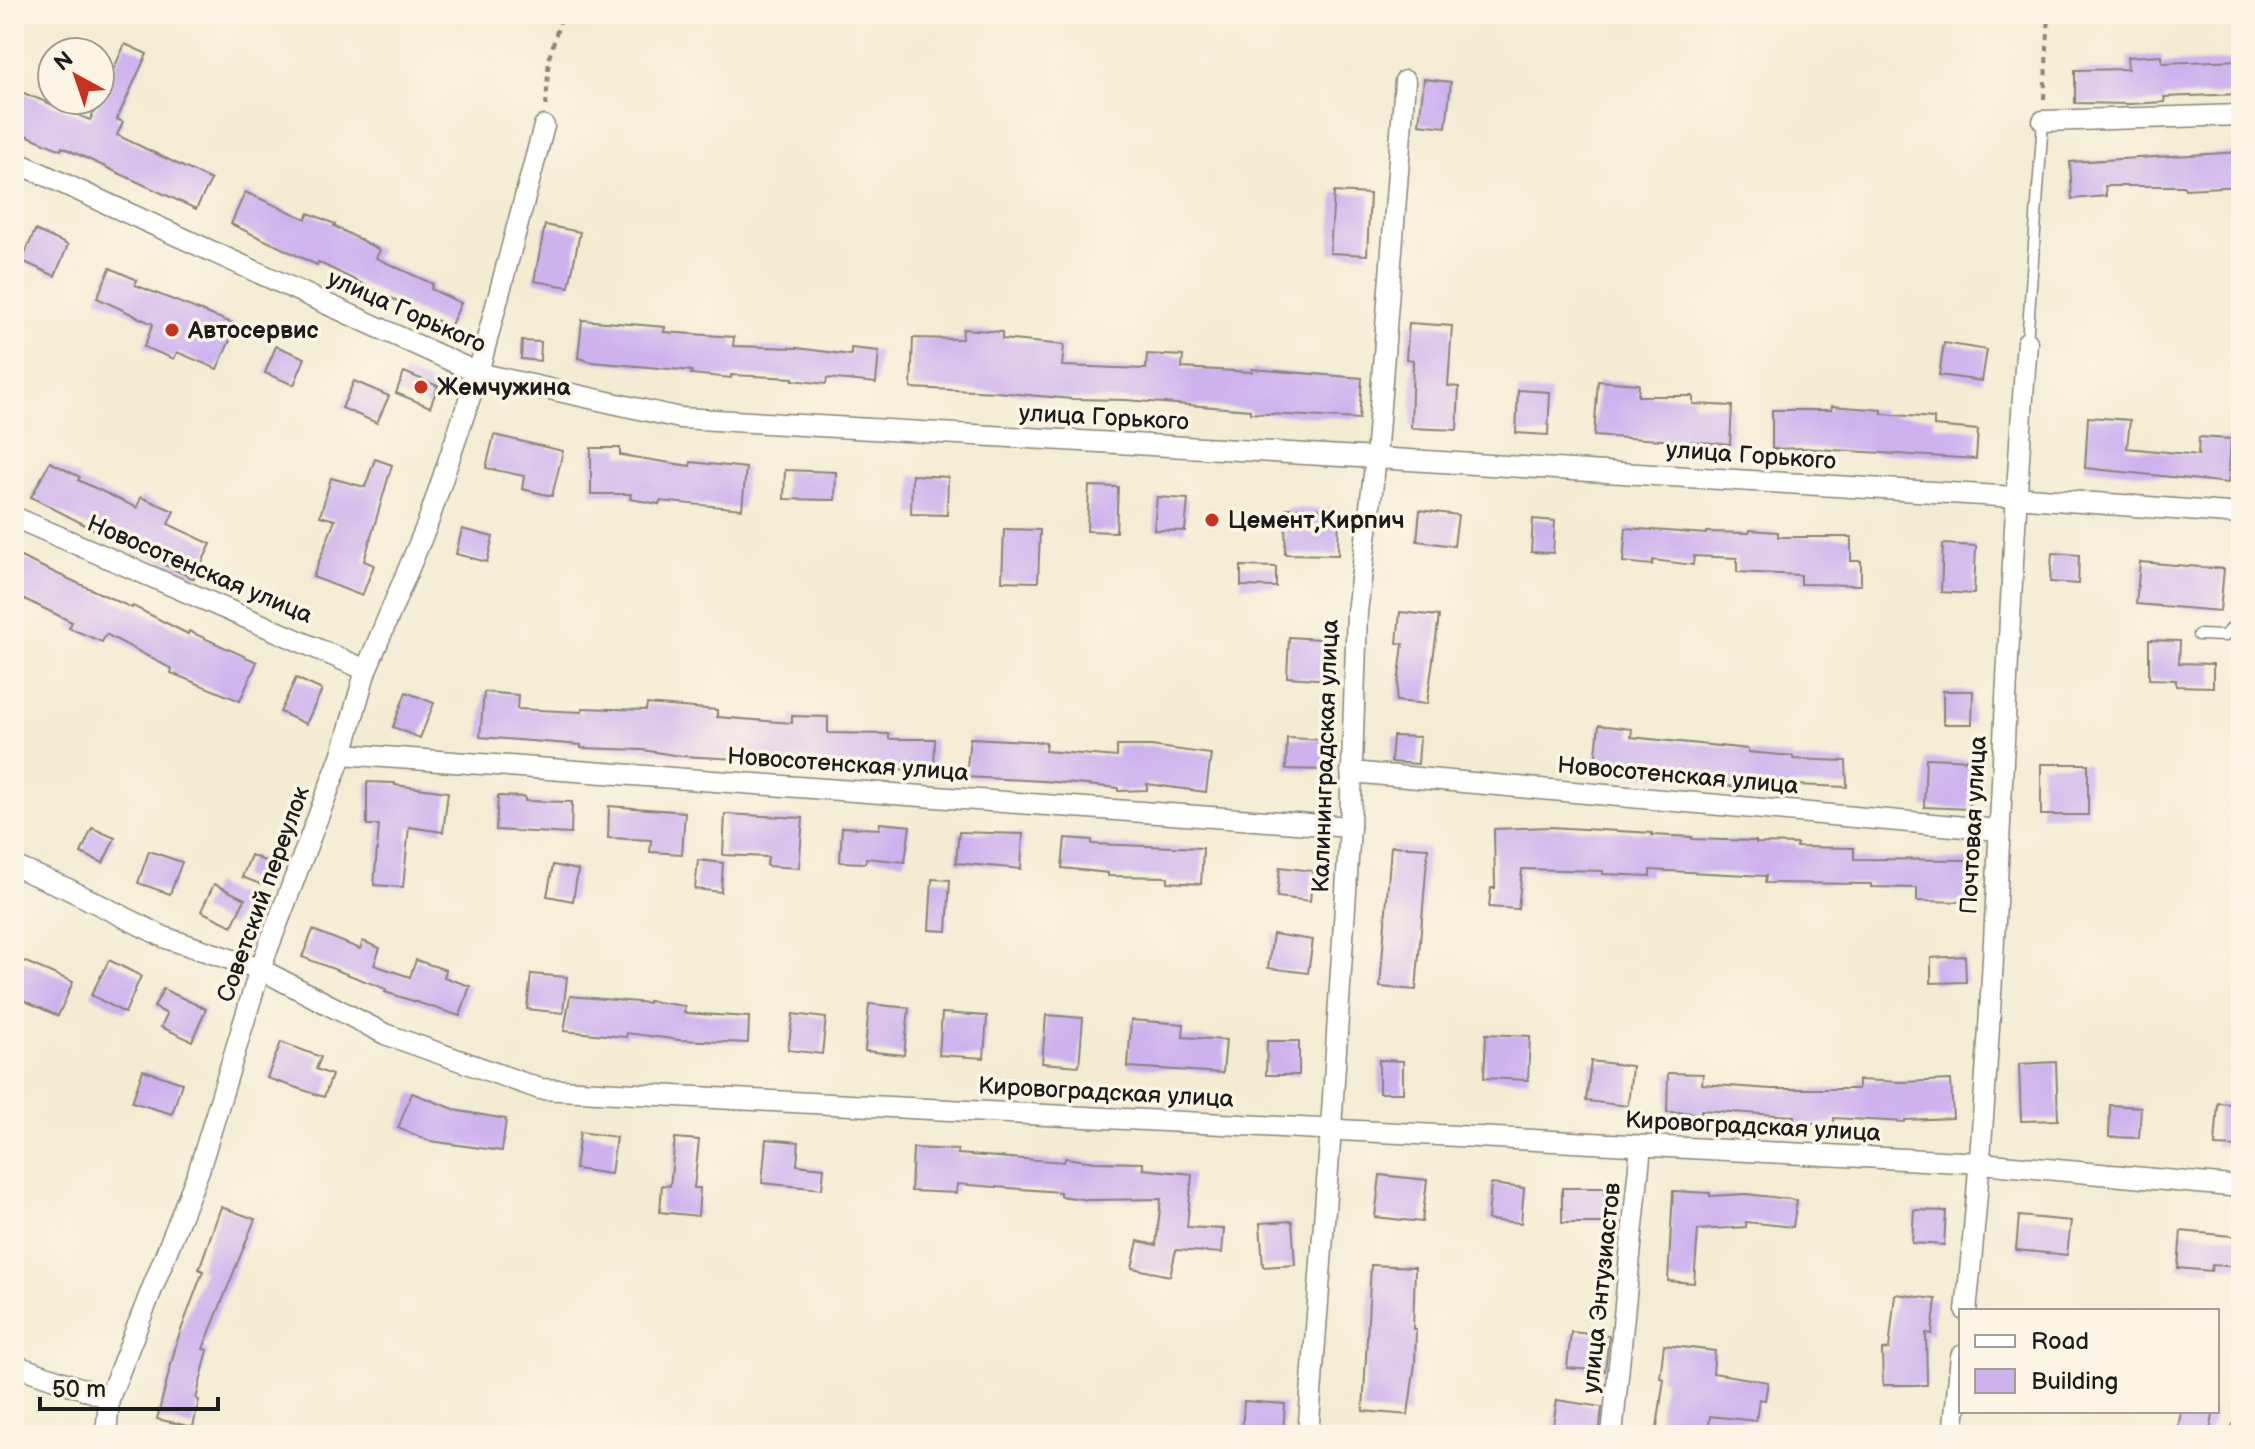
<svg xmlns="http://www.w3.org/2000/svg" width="2255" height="1449" viewBox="0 0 2255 1449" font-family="'Balsamiq Sans',sans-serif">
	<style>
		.building { fill: #cdb2ee }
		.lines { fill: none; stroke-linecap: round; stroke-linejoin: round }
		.lane-casing { stroke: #888478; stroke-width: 13 }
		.street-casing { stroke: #888478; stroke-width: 23 }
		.path { stroke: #888478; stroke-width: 4; stroke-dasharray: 6 6; stroke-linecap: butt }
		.lane { stroke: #fff; stroke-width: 10 }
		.street { stroke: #fff; stroke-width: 20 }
		.poi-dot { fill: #c8321e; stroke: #fcf5e5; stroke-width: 3 }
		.labels { text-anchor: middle; stroke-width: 7; stroke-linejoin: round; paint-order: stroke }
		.street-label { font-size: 24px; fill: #1c1c1c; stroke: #fcf5e5 }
		.poi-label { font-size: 24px; font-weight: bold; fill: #1c1c1c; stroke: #fcf5e5; text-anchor: start }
	</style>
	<rect width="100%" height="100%" fill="#fcf5e5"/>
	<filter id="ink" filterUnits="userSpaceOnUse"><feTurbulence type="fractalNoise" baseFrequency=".0125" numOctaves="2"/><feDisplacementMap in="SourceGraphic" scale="16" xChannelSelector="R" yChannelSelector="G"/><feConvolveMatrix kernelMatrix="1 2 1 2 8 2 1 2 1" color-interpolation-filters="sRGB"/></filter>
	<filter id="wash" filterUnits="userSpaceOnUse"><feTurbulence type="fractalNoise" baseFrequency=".006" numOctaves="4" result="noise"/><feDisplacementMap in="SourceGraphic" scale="32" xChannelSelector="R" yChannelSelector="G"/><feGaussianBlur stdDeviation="1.8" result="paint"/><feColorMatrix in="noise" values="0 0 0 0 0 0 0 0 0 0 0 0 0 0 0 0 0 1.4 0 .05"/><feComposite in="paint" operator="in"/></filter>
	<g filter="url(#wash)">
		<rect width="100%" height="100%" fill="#f3ecd3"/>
		<g id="blocks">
			<!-- building -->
			<g class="building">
				<path d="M125,44l22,10 -30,65 6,3 -6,13 94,45 -15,29 -134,-62 -1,3 -47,-20v-41l76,31z"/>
				<path d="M2162,55v8l79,-3v34l-77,3 1,5 -35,2 -55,-1v-33l53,-1 -1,-12z"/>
				<path d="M1424,79l27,3 -5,45 -27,-3z"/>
				<path d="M2241,152v34l-56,3 -1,-3h-79l1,10 -34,3 -2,-37z"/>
				<path d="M245,192l61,27 3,-6 26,11 -1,2 46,24 -4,8 57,26 -2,5 30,14 -11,24 -132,-65 -1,3 -86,-41z"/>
				<path d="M1334,192l36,2 -3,61 -37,-2z"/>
				<path d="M545,225l35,7 -11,55 -35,-6z"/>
				<path d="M35,230l33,15 -13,31 -33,-15z"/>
				<path d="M110,268l27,12 -2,5 102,40 -20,44 -40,-17 -3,7 -30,-12 9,-23 -56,-26z"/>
				<path d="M582,320l83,7 -1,5 70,5 -1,9 64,2 54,7v-7l28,3 -3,32 -49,-5 -1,6 -33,-4v-2l-62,-3v3l-40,-4 1,-3 -100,-9 -14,-4z"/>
				<path d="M1409,323l43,3 -4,60 11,1 -2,43 -46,-2 2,-68 -7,-1z"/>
				<path d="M963,329l39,3v7l62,6 -2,21 84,3 1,-15 36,2 -1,12 70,4v-3l110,9 -3,41 -109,-6v-3l-124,-10 -54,-1 -75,-7 -86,-4 2,-50 49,1z"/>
				<path d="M522,341l19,1 -1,19 -19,-2z"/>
				<path d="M1944,343l43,7 -5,31 -43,-6z"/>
				<path d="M276,346l29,12 -11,27 -29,-12z"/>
				<path d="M404,372l34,14 -8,21 -34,-14z"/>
				<path d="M354,381l35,15 -12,27 -35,-15z"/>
				<path d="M1598,381l41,3 -1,12h55v8l39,2 -2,38 -136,-8z"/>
				<path d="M1518,390l32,2 -2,43 -32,-2z"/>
				<path d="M1832,406l50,4v4l52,4v8l44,4 -2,29 -174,-11 -30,1v-39h59z"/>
				<path d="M2088,417l42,3 -3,28 71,7 1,-18 32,2 -3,44 -143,-15z"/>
				<path d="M494,435l69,16 -11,45 -30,-7 2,-13 -38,-8z"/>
				<path d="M591,448h29v7l70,11 1,-4 55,6 -4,41 -82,-8 -1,3 -29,-5 1,-5h-40z"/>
				<path d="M375,459l17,6 -28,96 10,4 -12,31 -49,-19 22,-57 -15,-4 11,-38 34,9z"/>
				<path d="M50,462l30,15 -2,3 59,28 4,-11 33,14 -6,13 43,20 -17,35 -29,-14 1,-2 -44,-19 -91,-47z"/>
				<path d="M785,470l51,2 -1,28 -51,-1z"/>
				<path d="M912,475l36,2 -1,38 -36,-1z"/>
				<path d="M1089,486l29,1 -2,45 -29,-1z"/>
				<path d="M1157,497l31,2 -3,32 -31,-1z"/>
				<path d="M1286,508l53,1 -1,46 -53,-1z"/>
				<path d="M1420,510l38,5 -4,31 -37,-5z"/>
				<path d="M1533,519l22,2 -2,32 -22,-1z"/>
				<path d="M1626,528l80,6v-2l43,1 1,-3 28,2v5h73v24h10v24l-60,-1v-9l-64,-3v-14l-43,-2 -1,9 -40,-5 -1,5 -29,-3z"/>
				<path d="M462,529l31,8 -6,25 -31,-8z"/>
				<path d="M1004,529l36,1 -2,52 -36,-1z"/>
				<path d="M1943,544l33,2 -2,48 -33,-2z"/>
				<path d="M2052,553l27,2 -1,29 -28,-2z"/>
				<path d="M14,554l118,54 1,-2 55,28 1,-3 68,31 -17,39 -69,-28 1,-4 -66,-35 -4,8 -33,-14 3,-6 -58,-28z"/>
				<path d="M2140,562l84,7 -4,42 -84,-7z"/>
				<path d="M1241,566l35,1v20l-35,-1z"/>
				<path d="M1400,612l39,4 -12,88 -31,-3 7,-57 -6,-1z"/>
				<path d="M1289,637l44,3 -3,40 -43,-3z"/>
				<path d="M2149,640l31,1 -1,22 34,1v23l-37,-1v-6l-27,-1z"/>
				<path d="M296,678l26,12 -16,34 -26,-12z"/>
				<path d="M1943,691h30l-1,33h-29z"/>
				<path d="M406,692l28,11 -14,35 -27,-11z"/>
				<path d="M484,692l34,3 -1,14 65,3v-4l64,2 1,-6 70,6v7l75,6v-7l36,1v16l61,1v5h46l-1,31 -46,-1v5l-32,-1v-8l-176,-9 -37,-6 -62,-2v-3l-101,-8z"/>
				<path d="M1599,725l33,4 -1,8 117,12v3l45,4v3l53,2 1,26 -54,-2v7l-36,-2 -73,-11 -90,-7z"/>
				<path d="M1393,736l27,1 -2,27 -27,-2z"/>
				<path d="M970,738l76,4 -1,9 72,6v-11h34l60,8 -5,38 -59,-8v6l-29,1v-3l-74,-7 -78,-4z"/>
				<path d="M1287,738l41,2 -1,30 -41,-1z"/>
				<path d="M1926,758l46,2 -3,49 -45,-2z"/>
				<rect x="2041" y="764" width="47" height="51"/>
				<path d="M367,782l28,1v2l53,7 -5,40 -34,-5 -6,60 -29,-2 5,-60h-12z"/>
				<path d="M498,796l27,1v4l47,1 -1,32 -75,-4z"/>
				<path d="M609,806l76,6 -3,42 -32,-2 1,-12 -43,-2z"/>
				<path d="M725,814l78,4 -4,50 -32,-2 1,-9 -45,-2z"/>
				<path d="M880,823l30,3 -5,36 -39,-4 -1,5 -25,-1 2,-35 37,2z"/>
				<path d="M1550,827l102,6v2l40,2v2l64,2v2l41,1 -1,3 58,1v11l115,1 -1,42 -51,-1v-13l-46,-1v-3l-106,-1 1,-7 -116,-6v6l-47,-2v-3l-81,-2 -4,40 -29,-2 2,-19h4l-1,-59z"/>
				<path d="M92,828l23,10 -12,25 -22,-10z"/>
				<path d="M959,832l64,2 -2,35 -65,-6z"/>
				<path d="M1065,838l27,2v4l111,4 -2,36 -33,-2v-5l-60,-1v-3l-46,-5z"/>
				<path d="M1391,846l37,2 -12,142 -36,-3z"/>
				<path d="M149,851l33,11 -12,32 -32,-11z"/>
				<path d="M251,855l18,8 -9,21 -18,-7z"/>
				<path d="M698,860l25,3 -2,29 -26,-3z"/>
				<path d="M553,865l25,5 -5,31 -26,-5z"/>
				<path d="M1280,867l33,4 -3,30 -33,-4z"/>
				<path d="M932,879l18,1 -3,51 -18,-1z"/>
				<path d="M214,884l31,15 -13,27 -31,-15z"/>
				<path d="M313,930l47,19 3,-8 17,7 -6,17 36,12 6,-17 30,10 -2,7 26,9 -10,30 -75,-24 1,-3 -84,-32z"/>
				<path d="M1273,934l40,6 -5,33 -40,-5z"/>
				<path d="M1965,956l1,26 -35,1v-25z"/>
				<path d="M14,957l59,25 -15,34 -44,-20z"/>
				<path d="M109,960l32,16 -16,37 -34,-18z"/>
				<path d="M531,974l36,3 -4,36 -36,-4z"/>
				<path d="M163,989l43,20 -14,32 -31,-14 6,-13 -13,-7z"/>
				<path d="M570,996l78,7v-2l37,5 -1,7 65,4 -1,26 -68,-3 -53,-7 -1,4 -62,-6z"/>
				<path d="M869,1004l40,4 -5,47 -39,-4z"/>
				<path d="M942,1013l45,3 -3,42 -45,-3z"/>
				<path d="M793,1014l33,4 -4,36 -34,-4z"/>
				<path d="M1046,1015l37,3 -4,48 -37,-3z"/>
				<path d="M1131,1020l53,4 -1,13 43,3 -3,33 -95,-6z"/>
				<path d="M1486,1034l44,2 -2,44 -44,-2z"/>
				<path d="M1267,1041h32v34h-33z"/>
				<path d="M281,1042l40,15 -5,12 16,6 -8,22 -57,-19z"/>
				<path d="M1379,1060l24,1v32h-24z"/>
				<path d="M1591,1061l41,5 -4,40 -42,-5z"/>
				<path d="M2056,1062l2,58 -37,1 -2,-57z"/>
				<path d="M143,1070l39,13 -10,31 -40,-12z"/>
				<path d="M1668,1073l35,1 -1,10 69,5h87v-9l44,2 49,-2 2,38 -48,2v2l-71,-4v6h-40v-8l-93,-6v3l-34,-1z"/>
				<path d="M412,1093l47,18 47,8 -4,32 -72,-10 -32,-13z"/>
				<path d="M2218,1103l23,2v42l-26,-1z"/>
				<path d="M2110,1105l31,2 -2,31 -30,-1z"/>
				<path d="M580,1132l36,5 -5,37 -36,-5z"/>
				<path d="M675,1138l24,2 -5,48h6l-2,28 -38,-4 2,-27 8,1z"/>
				<path d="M766,1139l33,3 -2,23 27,3 -2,21 -60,-6z"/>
				<path d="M913,1148l45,2v4l106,8 1,-4 30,4 48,1v6l49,5 -5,53 37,2 -2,24 -46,-3 -6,26 -38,-8 6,-27 18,4 5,-46 -71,1 -30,-4v-4l-103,-8 -1,9 -45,-2z"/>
				<path d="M1380,1175l47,5 -5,42 -47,-5z"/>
				<path d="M1491,1184l33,4 -3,35 -33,-3z"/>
				<path d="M1562,1188h43l-1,35h-42z"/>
				<path d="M1673,1191l37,2v3l36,-2 51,6 -4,27 -47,-5v5l-48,3 -4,53 -26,-2z"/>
				<path d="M221,1207l34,12 -52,130 5,1 -12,49 3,1 -6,27 -36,-8 20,-78 26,-70 -4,-2z"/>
				<path d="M1914,1210l32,1 -2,34 -32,-2z"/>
				<path d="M2019,1216l52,5 -4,34 -51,-5z"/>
				<path d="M1292,1221l3,44 -32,2 -3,-44z"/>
				<path d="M2181,1231l60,6v30l-29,-2 -1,6 -33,-3z"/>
				<path d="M1371,1265l44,2 -2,62h3l-1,34 -7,52 -45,-4z"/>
				<path d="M1895,1294l41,5 -4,35 -6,-1 1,52h-44l-1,-35 7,-1z"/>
				<path d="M1571,1332l38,4 -4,35 -38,-3z"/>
				<path d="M1664,1345l51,6 -2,22 55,9 -3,18 -6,-1 -3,22 -46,-5 -2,19h-52l8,-56 -4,-1z"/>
				<path d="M1557,1400l45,7 -3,28 -47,-4z"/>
				<path d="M1244,1401l41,3 -2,31h-41z"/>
				<path d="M2181,1411h33l-5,24h-32z"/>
			</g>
		</g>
	</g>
	<g filter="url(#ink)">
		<use href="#blocks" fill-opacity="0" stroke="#888478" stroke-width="2"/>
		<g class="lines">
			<!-- lane casing -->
			<g class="lane-casing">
				<g id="lane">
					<path d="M2027,342l16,-221"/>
					<path d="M2198,635l27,1 16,-19"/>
				</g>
			</g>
			<!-- street casing -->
			<g class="street-casing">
				<g id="street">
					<path d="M2043,121l198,-6"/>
					<path d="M14,161l464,212 202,45 696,40 639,39 226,17"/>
					<path d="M14,517l352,153"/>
					<path d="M342,754l1008,73"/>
					<path d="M1351,772l648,58"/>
					<path d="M14,866l54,23 98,49 94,31 125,65 155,55 1441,74 260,24"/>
					<path d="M1966,1311c34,-322 36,-647 61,-969"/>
					<path d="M14,1365l95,33"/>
					<path d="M106,1435l3,-37 90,-228 61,-201 82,-215 24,-84 61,-145 51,-152 66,-247"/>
					<path d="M1308,1435l23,-306 19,-302 7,-215 19,-154 29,-377"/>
					<path d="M1612,1435l29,-289"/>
					<path d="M1953,1435l8,-79"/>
					<path d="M2240,1435l1,-4"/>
				</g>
			</g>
			<!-- path -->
			<g class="path">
				<path d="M2044,99l5,-85"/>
				<path d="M546,106l3,-48 13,-44"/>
			</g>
			<!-- lane -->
			<use href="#lane" class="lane"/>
			<!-- street -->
			<use href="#street" class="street"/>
		</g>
	</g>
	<!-- markers -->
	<g class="poi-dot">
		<circle cx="172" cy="330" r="8"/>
		<circle cx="421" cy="387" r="8"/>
		<circle cx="1212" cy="520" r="8"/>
	</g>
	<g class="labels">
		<!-- street labels -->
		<g class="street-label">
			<text transform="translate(407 311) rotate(24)" y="8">улица Горького</text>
			<text transform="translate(1104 417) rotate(3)" y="8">улица Горького</text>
			<text transform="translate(1751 455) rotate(4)" y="8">улица Горького</text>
			<text transform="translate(200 569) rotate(23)" y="8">Новосотенская улица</text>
			<text transform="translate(1325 756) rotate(-88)" y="8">Калининградская улица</text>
			<text transform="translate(848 764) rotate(4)" y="8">Новосотенская улица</text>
			<text transform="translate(1678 775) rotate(5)" y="8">Новосотенская улица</text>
			<text transform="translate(1973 825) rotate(-87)" y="8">Почтовая улица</text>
			<text transform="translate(263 894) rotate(-70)" y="8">Советский переулок</text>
			<text transform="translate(1106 1092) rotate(3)" y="8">Кировоградская улица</text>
			<text transform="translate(1753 1126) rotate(3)" y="8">Кировоградская улица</text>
			<text transform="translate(1601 1288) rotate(-84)" y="8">улица Энтузиастов</text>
		</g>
		<!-- poi labels -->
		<g class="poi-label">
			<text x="188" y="338">Автосервис</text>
			<text x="437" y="395">Жемчужина</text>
			<text x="1228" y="528">Цемент,Кирпич</text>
		</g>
	</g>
	<!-- margin -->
	<rect width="2255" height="1449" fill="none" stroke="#fcf5e5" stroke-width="48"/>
	<!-- legend -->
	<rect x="1959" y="1309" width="260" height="104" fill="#fcf5e5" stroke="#a29e95" stroke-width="2"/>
	<rect x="1975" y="1335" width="40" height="12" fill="#ffffff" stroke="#a29e95" stroke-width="2"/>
	<text x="2031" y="1349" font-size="24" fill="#1c1c1c">Road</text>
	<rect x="1975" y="1369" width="40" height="24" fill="#cdb2ee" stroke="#a29e95" stroke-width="2"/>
	<text x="2031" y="1389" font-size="24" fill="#1c1c1c">Building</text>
	<!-- north arrow -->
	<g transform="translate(76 76) rotate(320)"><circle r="38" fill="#fcf5e5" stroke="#a29e95" stroke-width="2"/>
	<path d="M0-6L14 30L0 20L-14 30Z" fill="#c8321e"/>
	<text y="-12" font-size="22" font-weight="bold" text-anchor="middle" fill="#1c1c1c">N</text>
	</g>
	<!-- scale -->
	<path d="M40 1397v12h178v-12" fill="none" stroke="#1c1c1c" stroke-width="4"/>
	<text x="52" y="1397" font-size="24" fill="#1c1c1c" stroke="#fcf5e5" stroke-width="6" paint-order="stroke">50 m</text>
</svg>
